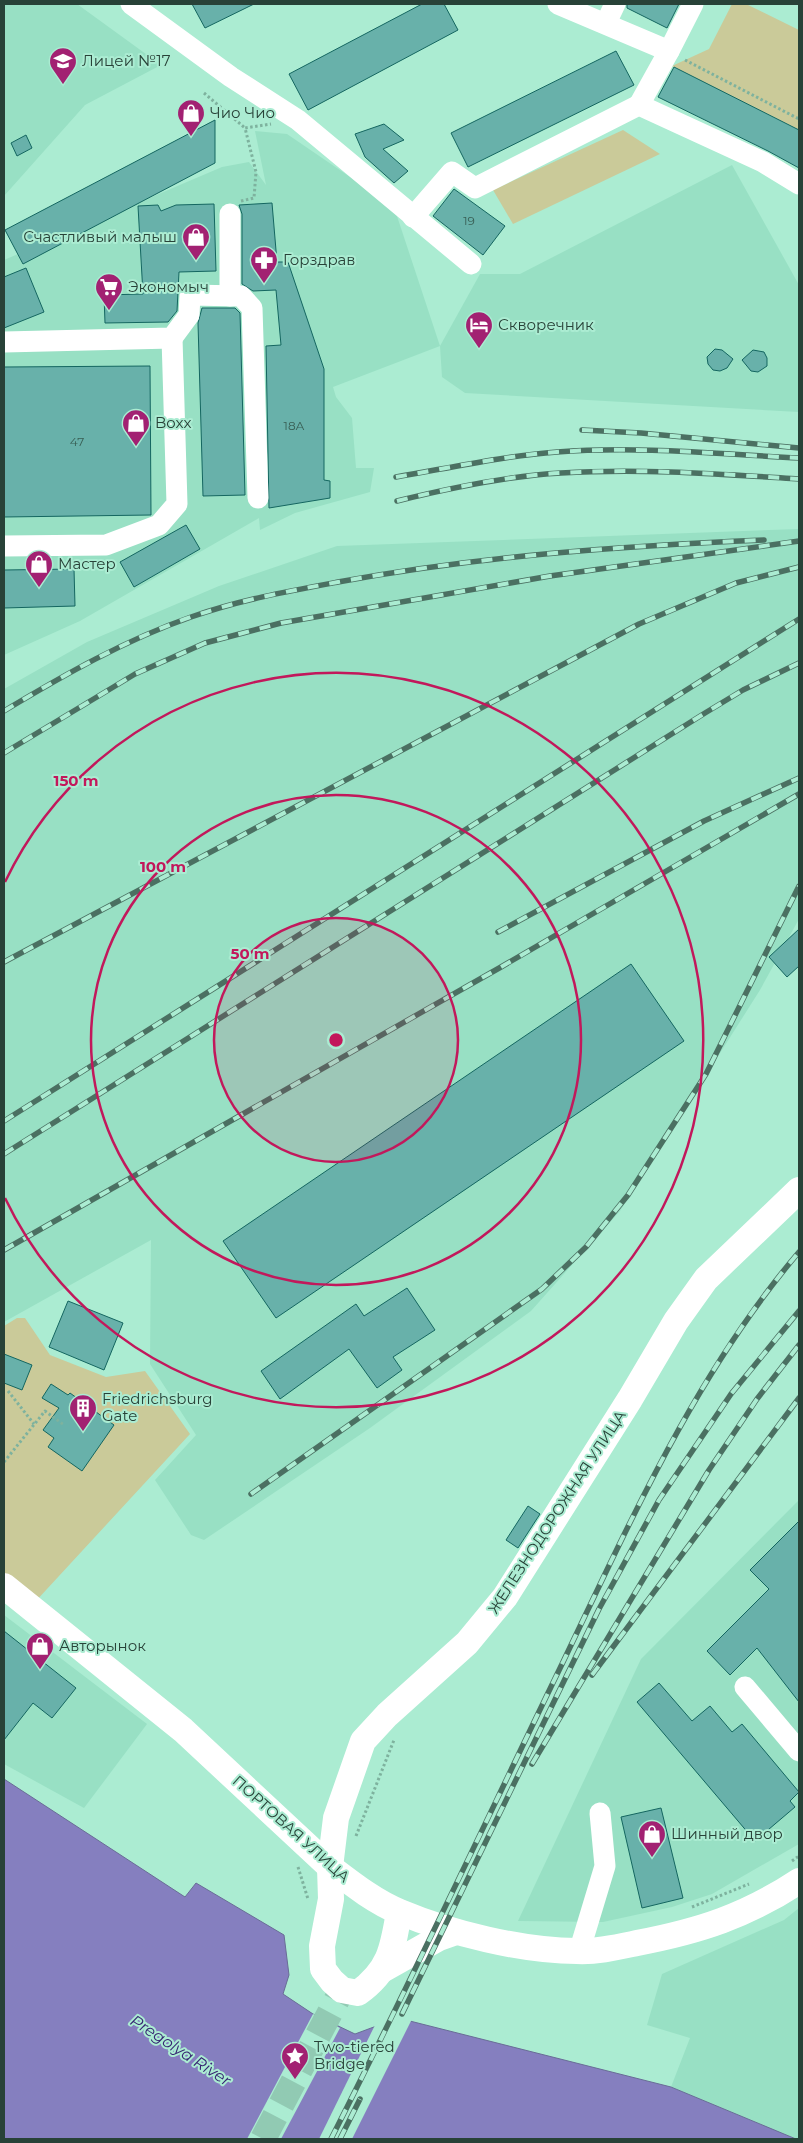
<svg xmlns="http://www.w3.org/2000/svg" width="803" height="2143" viewBox="0 0 803 2143" font-family="Montserrat,sans-serif">
	<style>
		.built { fill: #98e0c4 }
		.green { fill: #caca99 }
		.water { fill: #857fbf; stroke: #696d96 }
		.pier { fill: #abecd2 }
		.building { fill: #68b1aa; stroke: #146660 }
		.lines { fill: none; stroke-linecap: round; stroke-linejoin: round }
		.major-tunnel { stroke: #91cab3; stroke-width: 26; stroke-dasharray: 26 13; stroke-linecap: butt }
		.path { stroke: #7eb29e; stroke-width: 3; stroke-dasharray: 2.5 2.5; stroke-linecap: butt }
		.minor { stroke: #fff; stroke-width: 21 }
		.major { stroke: #fff; stroke-width: 26 }
		.rail-casing { stroke: #4b7062; stroke-width: 5.5 }
		.rail { stroke: #abecd2; stroke-width: 4; stroke-dasharray: 11; stroke-linecap: butt }
		.ring { fill: none; stroke: #c2185b; stroke-width: 2.5 }
		.labels { text-anchor: middle; stroke-width: 4; stroke-linejoin: round; paint-order: stroke }
		.number-label { font-size: 12px; fill: #385e54 }
		.poi-label { font-size: 15px; fill: #284238; stroke: #abecd2; text-anchor: start }
		.street-label { font-size: 15px; fill: #284238; stroke: #abecd2 }
		.water-label { font-size: 16px; font-style: italic; fill: #362572; stroke: #abecd2 }
		.centre { fill: #c2185b; stroke: #abecd2; stroke-width: 2.5 }
		.ring-label { font-size: 15px; text-anchor: middle; font-weight: bold; fill: #c2185b; stroke: #abecd2; stroke-width: 4; stroke-linejoin: round; paint-order: stroke }
	</style>
	<rect width="100%" height="100%" fill="#abecd2"/>
	<!-- built -->
	<g class="built">
		<path d="M4,4h73l84,61 -76,40 -81,91z"/>
		<path d="M255,131l32,3 107,73 46,139 40,-72h40l212,-109 67,120v127l-334,-19 -23,-16 -2,-31 -107,41 3,10 16,21 4,50h18l-4,24 -75,21 -35,17 -1,-12 -179,103 -76,34v-395l218,-93 27,-5 17,23z"/>
		<path d="M799,529v390l-39,71 -140,221 -89,100 -161,117 -166,112 -13,-5 -36,-55 41,-45 -46,-71 1,-124 -147,82v-633l83,-47 132,-56 118,-40z"/>
		<path d="M799,1500v344l-87,50 -40,13 -69,15 -85,-1 123,-262z"/>
		<path d="M4,1615l143,109 -63,84 -80,-44z"/>
		<path d="M799,1908v231h-3l-125,-52 19,-49 -43,-13 15,-51 122,-54z"/>
	</g>
	<!-- green -->
	<g class="green">
		<path d="M732,4h14l53,26v100l-127,-64 37,-17z"/>
		<path d="M623,130l37,24 -147,70 -20,-34z"/>
		<path d="M17,1318h8l25,37 56,22 39,-6 45,63 -155,168 -31,-26v-250z"/>
	</g>
	<!-- water -->
	<path class="water" d="M4,1779l181,118 11,-14 88,52 5,40 -6,19 30,20 42,20 43,-16 273,69 125,52h-792z"/>
	<!-- pier -->
	<g class="pier">
		<path d="M313,2014l27,14 -59,111h-34z"/>
		<path d="M398,2015l14,4 -60,120h-33l57,-116z"/>
	</g>
	<!-- building -->
	<g class="building">
		<path d="M192,4h62l-49,24z"/>
		<path d="M422,4h22l14,26 -150,80 -19,-36z"/>
		<path d="M627,4h52l-12,24 -40,-20z"/>
		<path d="M616,51l18,34 -166,82 -17,-34z"/>
		<path d="M674,67l125,63v38l-31,-17 -110,-54z"/>
		<path d="M215,120v43l-192,101 -18,-34z"/>
		<path d="M384,124l20,16 -21,9 25,22 -14,12 -29,-26 -10,-23z"/>
		<path d="M26,135l6,13 -15,8 -6,-13z"/>
		<path d="M454,189l51,37 -22,29 -50,-39z"/>
		<path d="M272,203l5,59h11l36,107v111l6,1v17l-61,10 -3,-162 15,-1 -5,-55 -23,1 -11,-7v-70l-3,-9z"/>
		<path d="M214,204l2,67 -37,1 -2,39 -9,11 -63,1 -1,-28 39,-1 -5,-88 20,-1 3,6 15,-6z"/>
		<path d="M26,268l18,44 -40,16v-51z"/>
		<path d="M202,308h33l5,5 5,182 -42,1 -5,-173z"/>
		<path d="M715,349l7,1 11,9 -6,9 -7,3 -7,-1 -5,-6 -1,-7z"/>
		<path d="M753,350l11,2 3,6v8l-9,6 -7,-1 -9,-11z"/>
		<path d="M150,366l1,149 -147,2v-150z"/>
		<path d="M186,525l14,24 -66,38 -14,-25z"/>
		<path d="M74,569l1,37 -71,2v-38z"/>
		<path d="M799,929v37l-12,11 -18,-20z"/>
		<path d="M631,964l53,77 -408,277 -53,-77z"/>
		<path d="M407,1288l28,42 -42,27 9,13 -25,18 -28,-39 -69,50 -19,-28 95,-67 8,12z"/>
		<path d="M68,1301l55,22 -19,47 -55,-23z"/>
		<path d="M4,1354l28,11 -10,25 -18,-7z"/>
		<path d="M51,1384l17,11 2,-2 44,32 -32,46 -34,-24 6,-9 -11,-8 16,-22 -17,-10z"/>
		<path d="M528,1506l12,8 -22,34 -12,-8z"/>
		<path d="M799,1521v181l-42,-54 -27,27 -23,-24 62,-62 -19,-19z"/>
		<path d="M4,1631l72,57 -24,30 -19,-15 -29,37z"/>
		<path d="M659,1683l33,38 18,-15 22,26 10,-8 57,68 -9,9 5,6 -40,34 -118,-139z"/>
		<path d="M661,1808l22,90 -41,10 -21,-91z"/>
	</g>
	<g class="lines">
		<!-- major-tunnel -->
		<path class="major-tunnel" d="M263,2139l79,-149"/>
		<!-- path -->
		<g class="path">
			<path d="M685,60l114,59"/>
			<path d="M204,93l41,35"/>
			<path d="M241,201l13,-3 2,-26 -11,-44 26,-4"/>
			<path d="M8,1391l26,33"/>
			<path d="M4,1462l41,-51 19,14"/>
			<path d="M356,1836l38,-96"/>
			<path d="M792,1861l7,-5"/>
			<path d="M298,1867l10,32"/>
			<path d="M692,1907l57,-23"/>
		</g>
		<!-- minor -->
		<g class="minor">
			<path d="M131,4l100,73 67,43 173,144"/>
			<path d="M558,4l111,47 24,-47"/>
			<path d="M606,23l9,-19"/>
			<path d="M639,105l30,-54"/>
			<path d="M230,214v82"/>
			<path d="M413,217l39,-45 23,16 164,-83 124,57 36,22"/>
			<path d="M4,342l168,-4 17,-23 1,-20 51,1 11,12 6,190"/>
			<path d="M4,546l102,-1 53,-20 18,-21 -5,-166"/>
			<path d="M745,1687l54,64"/>
			<path d="M579,1952l26,-86 -5,-53"/>
		</g>
		<!-- major -->
		<g class="major">
			<path d="M4,1586l179,144 147,137c21,16 45,35 70,45 50,21 122,39 177,39 20,1 41,-4 60,-8 63,-12 109,-27 162,-62"/>
			<path d="M399,1912c-6,36 -9,58 -41,81l-16,-3 -10,-9 -9,-12 -1,-23 9,-47 -1,-32 6,-49 27,-77 24,-26 80,-72 38,-46 125,-198 46,-78 30,-42 93,-89"/>
			<path d="M384,1969l55,-31 17,-6"/>
		</g>
		<!-- rail casing -->
		<g class="rail-casing">
			<g id="rail">
				<path d="M582,430l59,3 158,15"/>
				<path d="M396,477c53,-9 107,-21 161,-25 81,-6 162,2 242,6"/>
				<path d="M397,501c53,-13 109,-25 164,-28 79,-5 159,1 238,6"/>
				<path d="M4,711c60,-36 121,-71 187,-94 48,-17 98,-26 147,-35 141,-26 283,-36 426,-42"/>
				<path d="M4,753l131,-79 70,-31 76,-20 269,-47 249,-35"/>
				<path d="M498,932l206,-111 95,-43"/>
				<path d="M4,962l635,-338 97,-41 63,-16"/>
				<path d="M4,1121l795,-502"/>
				<path d="M4,1154l701,-441 38,-23 56,-27"/>
				<path d="M4,1250l497,-283 298,-173"/>
				<path d="M251,1494l291,-205 44,-42 42,-52 78,-121 93,-188"/>
				<path d="M592,1675l207,-277"/>
				<path d="M532,1764l177,-294 48,-71 42,-54"/>
				<path d="M402,2014l197,-405 60,-109 72,-106 68,-83"/>
				<path d="M331,2139c80,-158 155,-318 232,-477 68,-142 133,-289 236,-410"/>
				<path d="M340,2139l20,-40"/>
			</g>
		</g>
		<!-- rail -->
		<use href="#rail" class="rail"/>
	</g>
	<!-- distance rings -->
	<circle cx="336" cy="1040" r="122" fill="#c2185b" fill-opacity=".12"/>
	<g class="ring">
		<circle cx="336" cy="1040" r="122"/>
		<circle cx="336" cy="1040" r="245"/>
		<path d="M5 882A367 367 0 1 1 5 1198"/>
	</g>
	<!-- icons -->
	<defs>
		<g id="school-pin" transform="scale(1.4375)"><path d="M0 17L-7.5 6A9.5 9.5 0 1 1 7.5 6Z" fill="#a22172" stroke="#abecd2"/><path d="M0-5L7-2L0 1L-7-2ZM-4 1L0 2.5L4 1V4Q0 6-4 4Z" fill="#fff"/></g>
		<g id="shop-pin" transform="scale(1.4375)"><path d="M0 17L-7.5 6A9.5 9.5 0 1 1 7.5 6Z" fill="#a22172" stroke="#abecd2"/><path d="M-5-2.5h2.3a2.7 3.5 0 0 1 5.4 0H5L5.5 6h-11ZM-1.5-2.5h3a1.5 2.3 0 0 0-3 0Z" fill="#fff"/></g>
		<g id="pharmacy-pin" transform="scale(1.4375)"><path d="M0 17L-7.5 6A9.5 9.5 0 1 1 7.5 6Z" fill="#a22172" stroke="#abecd2"/><path d="M-2-6h4v4h4v4h-4v4h-4v-4h-4v-4h4Z" fill="#fff"/></g>
		<g id="supermarket-pin" transform="scale(1.4375)"><path d="M0 17L-7.5 6A9.5 9.5 0 1 1 7.5 6Z" fill="#a22172" stroke="#abecd2"/><path d="M-6-5.5h2.5l.6 2H6L4.5 2H-2.5L-4.4-4H-6ZM-1.5 3.2a1.3 1.3 0 1 0 .1 0ZM3 3.2a1.3 1.3 0 1 0 .1 0Z" fill="#fff"/></g>
		<g id="hotel-pin" transform="scale(1.4375)"><path d="M0 17L-7.5 6A9.5 9.5 0 1 1 7.5 6Z" fill="#a22172" stroke="#abecd2"/><path d="M-6-4.5h1.5V1H6V5H4.5V3h-9V5H-6ZM-4 0a1.8 1.8 0 1 1 3.6 0ZM.5 0V-2.5h3Q6-2.5 6 0Z" fill="#fff"/></g>
		<g id="building-pin" transform="scale(1.4375)"><path d="M0 17L-7.5 6A9.5 9.5 0 1 1 7.5 6Z" fill="#a22172" stroke="#abecd2"/><path d="M-4-6H4V6H1V3H-1V6H-4ZM-2.5-4.3h1.7v1.8h-1.7ZM.8-4.3h1.7v1.8H.8ZM-2.5-1h1.7V.8h-1.7ZM.8-1h1.7V.8H.8Z" fill="#fff"/></g>
		<g id="sight-pin" transform="scale(1.4375)"><path d="M0 17L-7.5 6A9.5 9.5 0 1 1 7.5 6Z" fill="#a22172" stroke="#abecd2"/><path d="M0-6L1.8-2.2L6-1.7L2.9 1.2L3.7 5.4L0 3.3L-3.7 5.4L-2.9 1.2L-6-1.7L-1.8-2.2Z" fill="#fff"/></g>
	</defs>
	<g fill-rule="evenodd">
		<use href="#school-pin" x="63" y="61"/>
		<use href="#shop-pin" x="191" y="113"/>
		<use href="#shop-pin" x="196" y="237"/>
		<use href="#pharmacy-pin" x="264" y="260"/>
		<use href="#supermarket-pin" x="109" y="287"/>
		<use href="#hotel-pin" x="479" y="325"/>
		<use href="#shop-pin" x="136" y="423"/>
		<use href="#shop-pin" x="39" y="564"/>
		<use href="#building-pin" x="83" y="1408"/>
		<use href="#shop-pin" x="40" y="1646"/>
		<use href="#shop-pin" x="652" y="1834"/>
		<use href="#sight-pin" x="295" y="2056"/>
	</g>
	<g class="labels">
		<!-- number labels -->
		<g class="number-label">
			<text x="469" y="225">19</text>
			<text x="294" y="430">18А</text>
			<text x="77" y="446">47</text>
		</g>
		<!-- poi labels -->
		<g class="poi-label">
			<text x="82" y="66">Лицей №17</text>
			<text x="210" y="118">Чио Чио</text>
			<text x="177" y="242" text-anchor="end">Счастливый малыш</text>
			<text x="283" y="265">Горздрав</text>
			<text x="128" y="292">Экономыч</text>
			<text x="498" y="330">Скворечник</text>
			<text x="155" y="428">Boxx</text>
			<text x="58" y="569">Мастер</text>
			<text x="102" y="1404">Friedrichsburg<tspan x="102" dy="17">Gate</tspan></text>
			<text x="59" y="1651">Авторынок</text>
			<text x="671" y="1839">Шинный двор</text>
			<text x="314" y="2052">Two-tiered<tspan x="314" dy="17">Bridge</tspan></text>
		</g>
		<!-- street labels -->
		<g class="street-label">
			<text transform="translate(557 1512) rotate(-57)" y="5">ЖЕЛЕЗНОДОРОЖНАЯ УЛИЦА</text>
			<text transform="translate(291 1829) rotate(42)" y="5">ПОРТОВАЯ УЛИЦА</text>
		</g>
		<!-- water labels -->
		<g class="water-label">
			<text transform="translate(181 2050) rotate(33)" y="6">Pregolya River</text>
		</g>
	</g>
	<circle cx="336" cy="1040" r="8" class="centre"/>
	<g class="ring-label">
		<text x="76" y="786">150 m</text>
		<text x="163" y="872">100 m</text>
		<text x="250" y="959">50 m</text>
	</g>
	<!-- border -->
	<rect width="803" height="2143" fill="none" stroke="#284238" stroke-width="10"/>
</svg>
